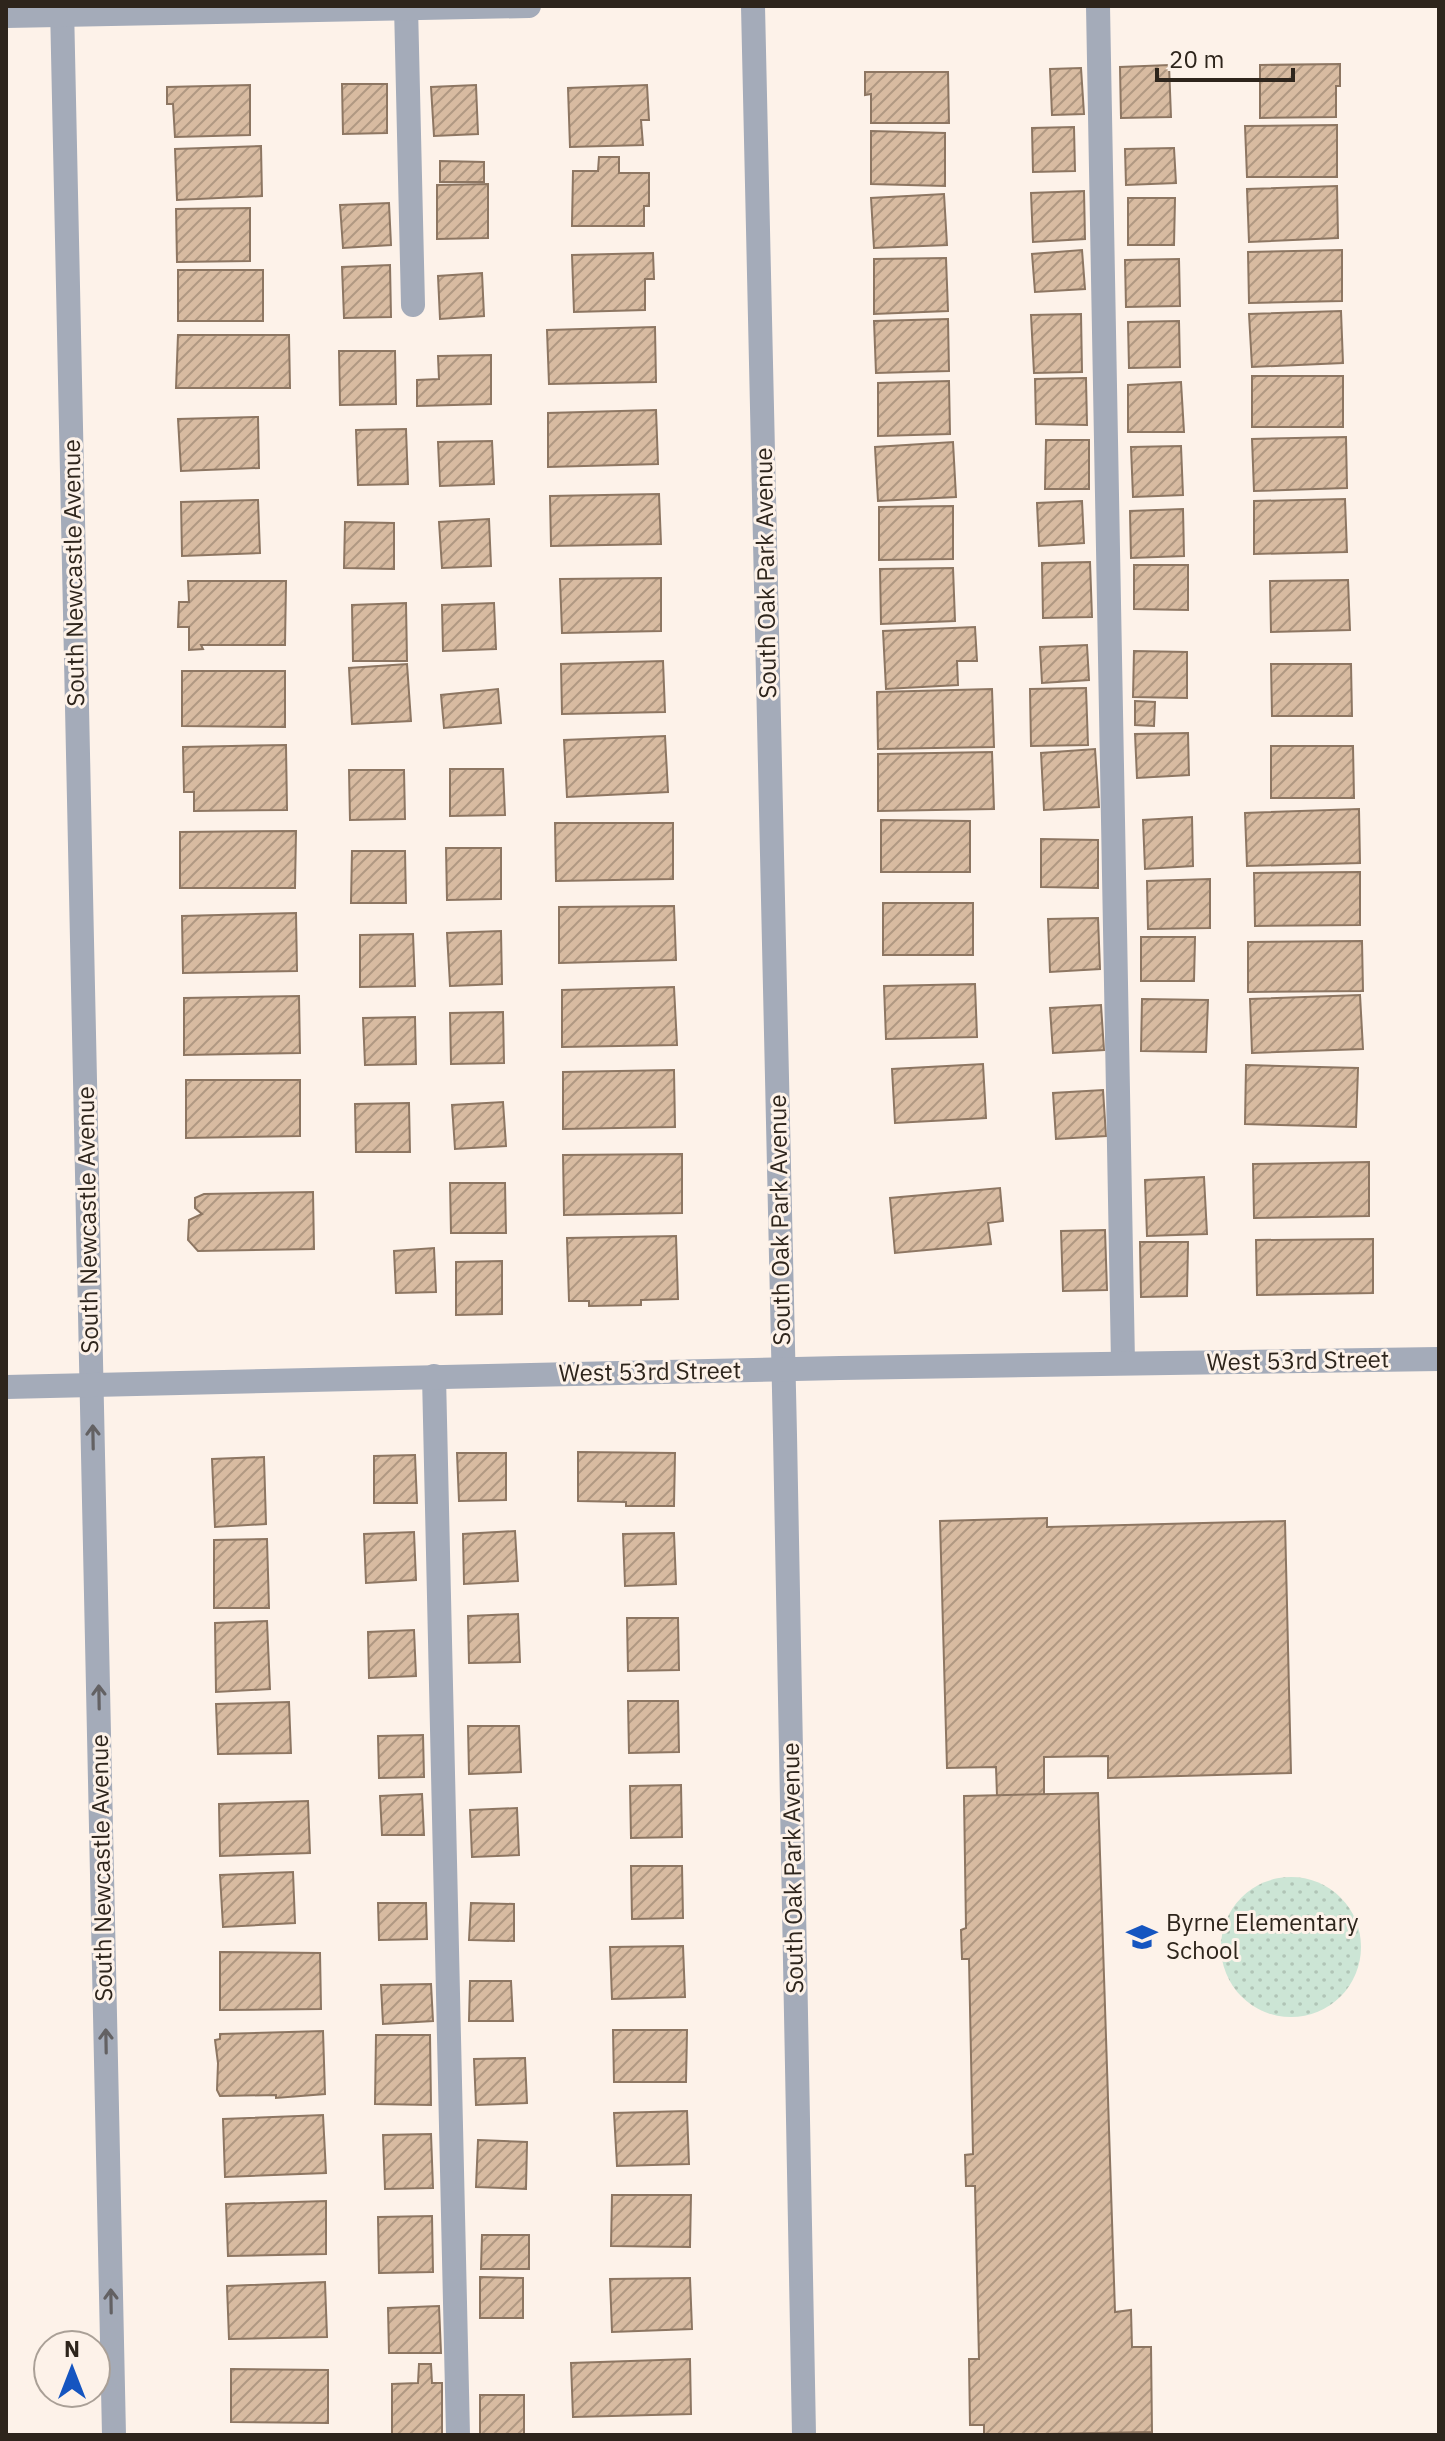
<svg xmlns="http://www.w3.org/2000/svg" width="1445" height="2441" viewBox="0 0 1445 2441" font-family="'IBM Plex Sans',sans-serif">
	<style>
		.park { fill: url(#park-dots) }
		.building { fill: url(#building-hatch); stroke: #8d7662; stroke-width: 2 }
		.lines { fill: none; stroke-linecap: round; stroke-linejoin: round }
		.lane { stroke: #a4abb9; stroke-width: 24 }
		.street { stroke: #a4abb9; stroke-width: 24 }
		.oneway { stroke: #636163 }
		.labels { text-anchor: middle; stroke-width: 6; stroke-linejoin: round; paint-order: stroke }
		.street-label { font-size: 24px; fill: #2e251c; stroke: #fdf2e9 }
		.poi-label { font-size: 24px; fill: #2e251c; stroke: #fdf2e9; text-anchor: start }
	</style>
	<defs>
		<pattern id="park-dots" width="8" height="8" patternUnits="userSpaceOnUse" patternTransform="scale(2)"><rect width="8" height="8" fill="#cce5d5"/><path d="M2 2h.1M6 6h.1" fill="none" stroke="#b0c4b6" stroke-width="1.8" stroke-linecap="round"/></pattern>
		<pattern id="building-hatch" width="6" height="6" patternUnits="userSpaceOnUse" patternTransform="scale(2)"><rect width="6" height="6" fill="#d8bba1"/><path d="M-1 1l2-2M0 6l6-6M5 7l2-2" fill="none" stroke="#b09882"/></pattern>
	</defs>
	<rect width="100%" height="100%" fill="#fdf2e9"/>
	<!-- park -->
	<circle class="park" cx="1291" cy="1947" r="70"/>
	<!-- building -->
	<g class="building">
		<path d="M1340,64v22h-4v31l-76,1v-53z"/>
		<path d="M1169,65l2,52 -50,1 -1,-51z"/>
		<path d="M1081,68l3,46 -32,1 -2,-46z"/>
		<path d="M865,72h83l1,51h-78v-29l-6,1z"/>
		<path d="M342,84h45v49l-44,1z"/>
		<path d="M250,85v50l-75,2 -2,-33h-6v-17z"/>
		<path d="M476,85l2,49 -44,2 -3,-49z"/>
		<path d="M647,85l2,35h-8l2,25 -73,2 -2,-59z"/>
		<path d="M1337,125v52h-90l-2,-51z"/>
		<path d="M1074,127l1,44 -42,1 -1,-44z"/>
		<path d="M871,131l74,2v53l-74,-2z"/>
		<path d="M261,146l1,50 -85,4 -2,-51z"/>
		<path d="M1174,148l2,35 -50,2 -1,-36z"/>
		<path d="M599,157h20v16h30v33h-5v20h-72l1,-55h25z"/>
		<path d="M440,161l44,1v20h-44z"/>
		<path d="M488,184v54l-51,1v-54z"/>
		<path d="M1337,186l1,52 -89,4 -2,-53z"/>
		<path d="M1084,191l1,48 -52,3 -2,-49z"/>
		<path d="M944,194l3,51 -73,3 -3,-50z"/>
		<path d="M1128,198h47l-1,47h-46z"/>
		<path d="M389,203l2,42 -48,3 -3,-43z"/>
		<path d="M250,208v53l-73,1 -1,-53z"/>
		<path d="M1082,250l3,39 -50,3 -3,-38z"/>
		<path d="M1342,250v51l-93,2 -1,-51z"/>
		<path d="M653,253l1,26h-9v31l-71,2 -2,-57z"/>
		<path d="M946,258l2,53 -74,3v-55z"/>
		<path d="M1179,259l1,47 -54,1 -1,-47z"/>
		<path d="M390,265l1,52 -47,1 -2,-51z"/>
		<rect x="178" y="270" width="85" height="51"/>
		<path d="M482,273l2,43 -44,3 -2,-43z"/>
		<path d="M1341,311l2,52 -91,4 -3,-53z"/>
		<path d="M1081,314l1,58 -48,1 -3,-58z"/>
		<path d="M948,319l1,52 -73,2 -2,-52z"/>
		<path d="M1179,321l1,46 -51,1 -1,-46z"/>
		<path d="M655,327l1,55 -107,2 -2,-54z"/>
		<path d="M178,335h111l1,53h-114z"/>
		<path d="M339,351h56l1,53 -56,1z"/>
		<path d="M491,355v49l-74,2v-26l22,-1 -1,-23z"/>
		<rect x="1252" y="376" width="91" height="51"/>
		<path d="M1086,378l1,47 -51,-1 -1,-45z"/>
		<path d="M949,381l1,53 -72,2v-53z"/>
		<path d="M1181,382l3,50h-56v-47z"/>
		<path d="M656,410l2,54 -110,3v-54z"/>
		<path d="M258,417l1,51 -78,3 -3,-52z"/>
		<path d="M406,429l2,55 -50,1 -2,-55z"/>
		<path d="M1346,437l1,51 -93,3 -2,-52z"/>
		<path d="M1046,440h43v49h-44z"/>
		<path d="M492,441l2,43 -54,2 -2,-44z"/>
		<path d="M953,442l3,55 -78,4 -3,-54z"/>
		<path d="M1181,446l2,49 -50,2 -2,-50z"/>
		<path d="M659,494l2,50 -110,2 -1,-50z"/>
		<path d="M1345,499l2,53 -93,2v-53z"/>
		<path d="M258,500l2,53 -78,3 -1,-54z"/>
		<path d="M1082,501l2,42 -45,3 -2,-43z"/>
		<path d="M953,506v53l-74,1v-53z"/>
		<path d="M1183,509l1,47 -53,2 -1,-47z"/>
		<path d="M489,519l2,47 -49,2 -3,-46z"/>
		<path d="M345,522l49,1v46l-50,-1z"/>
		<path d="M1090,562l2,55 -49,1 -1,-55z"/>
		<path d="M1134,565h54v45l-54,-1z"/>
		<path d="M953,568l2,53 -74,3 -1,-55z"/>
		<path d="M661,578v53l-99,2 -2,-54z"/>
		<path d="M1348,580l2,50 -79,2 -1,-51z"/>
		<path d="M188,581h98l-1,64h-84l2,4 -14,1v-23h-11l1,-25h10z"/>
		<path d="M406,603l1,58h-54l-1,-56z"/>
		<path d="M494,603l2,46 -53,2 -1,-46z"/>
		<path d="M975,627l2,34h-20l1,24 -72,4 -3,-58z"/>
		<path d="M1087,645l2,35 -47,3 -2,-36z"/>
		<path d="M1134,651l53,1v46l-54,-1z"/>
		<path d="M663,661l2,51 -103,2 -1,-50z"/>
		<path d="M407,664l4,57 -59,3 -3,-56z"/>
		<path d="M1271,664h80l1,52h-80z"/>
		<path d="M182,671h103v56l-103,-1z"/>
		<path d="M1086,688l2,57 -57,1 -1,-57z"/>
		<path d="M498,689l3,34 -57,5 -3,-33z"/>
		<path d="M992,689l2,58 -116,2 -1,-57z"/>
		<path d="M1135,701l20,1 -1,24 -19,-1z"/>
		<path d="M1188,733l1,42 -52,3 -2,-44z"/>
		<path d="M665,736l3,56 -101,5 -3,-57z"/>
		<path d="M286,745l1,65 -93,1v-19h-10l-1,-45z"/>
		<path d="M1271,746h82l1,52h-83z"/>
		<path d="M1095,749l4,58 -55,3 -3,-57z"/>
		<path d="M992,752l2,57 -116,2v-57z"/>
		<path d="M450,769h53l2,46 -55,1z"/>
		<path d="M349,770h55l1,49 -55,1z"/>
		<path d="M1359,809l1,54 -113,3 -2,-53z"/>
		<path d="M1192,817l1,49 -48,3 -2,-49z"/>
		<path d="M881,820l89,1v51h-89z"/>
		<path d="M555,823h118v56l-117,2z"/>
		<path d="M296,831l-1,57h-115v-56z"/>
		<path d="M1041,839l57,1v48l-57,-1z"/>
		<path d="M446,848h55v51l-54,1z"/>
		<path d="M352,851h53l1,52h-55z"/>
		<path d="M1360,872v53l-105,1 -1,-53z"/>
		<path d="M1210,879v49l-62,1 -1,-48z"/>
		<rect x="883" y="903" width="90" height="52"/>
		<path d="M674,906l2,54 -117,3v-56z"/>
		<path d="M296,913l1,58 -114,2 -1,-57z"/>
		<path d="M1098,918l2,51 -50,3 -2,-53z"/>
		<path d="M501,931l1,53 -52,2 -3,-53z"/>
		<path d="M413,934l2,52 -55,1v-52z"/>
		<path d="M1141,937h54l-1,44h-53z"/>
		<path d="M1362,941l1,50 -115,1v-50z"/>
		<path d="M975,984l2,53 -91,2 -2,-53z"/>
		<path d="M674,987l3,58 -115,2v-57z"/>
		<path d="M1360,995l3,54 -111,4 -2,-54z"/>
		<path d="M299,996l1,57 -116,2v-57z"/>
		<path d="M1142,999l66,1 -2,52 -65,-1z"/>
		<path d="M1101,1005l3,45 -51,3 -3,-45z"/>
		<path d="M503,1012l1,51 -53,1 -1,-51z"/>
		<path d="M415,1017l1,47 -51,1 -2,-47z"/>
		<path d="M983,1064l3,54 -91,5 -3,-54z"/>
		<path d="M1246,1065l112,3 -2,59 -111,-3z"/>
		<path d="M674,1070l1,57 -112,2v-57z"/>
		<path d="M186,1080h114v56l-114,2z"/>
		<path d="M1103,1090l3,46 -50,3 -3,-46z"/>
		<path d="M503,1102l3,44 -51,3 -3,-44z"/>
		<path d="M409,1103l1,49h-54l-1,-48z"/>
		<path d="M682,1154v59l-118,2 -1,-60z"/>
		<path d="M1369,1162v54l-115,2 -1,-54z"/>
		<path d="M1204,1177l3,57 -60,2 -2,-56z"/>
		<path d="M450,1183h55l1,50h-55z"/>
		<path d="M1000,1188l3,33 -15,2 3,21 -96,9 -5,-55z"/>
		<path d="M313,1192l1,57 -116,2 -10,-11 1,-20 13,-6 -7,-6v-10l9,-4z"/>
		<path d="M1105,1230l2,60 -44,1 -2,-60z"/>
		<path d="M676,1236l2,63 -37,1v5l-52,1v-5h-20l-2,-63z"/>
		<path d="M1373,1239v54l-116,2 -1,-55z"/>
		<path d="M1140,1242h48l-1,54 -46,1z"/>
		<path d="M434,1248l2,44 -40,1 -2,-42z"/>
		<path d="M502,1261v53l-46,1v-53z"/>
		<path d="M578,1452l97,1 -1,53h-48v-4l-48,-1z"/>
		<path d="M457,1453h49v47l-47,1z"/>
		<path d="M415,1455l2,48h-43v-47z"/>
		<path d="M264,1457l2,67 -51,3 -3,-68z"/>
		<path d="M1047,1518v9l238,-6 6,252 -183,5v-22l-64,1v38l-47,1 -1,-29 -49,1 -7,-247z"/>
		<path d="M515,1531l3,50 -54,3 -1,-50z"/>
		<path d="M414,1532l2,48 -50,3 -2,-49z"/>
		<path d="M674,1533l2,51 -51,2 -2,-52z"/>
		<path d="M267,1539l2,69h-55v-68z"/>
		<path d="M518,1614l2,48 -51,1 -1,-47z"/>
		<path d="M627,1618h51l1,52 -51,1z"/>
		<path d="M267,1621l3,68 -54,3 -1,-69z"/>
		<path d="M414,1630l2,46 -47,2 -1,-46z"/>
		<path d="M628,1701h50l1,51 -50,1z"/>
		<path d="M289,1702l2,51 -73,1 -2,-50z"/>
		<path d="M468,1726h51l2,46 -52,2z"/>
		<path d="M423,1735l1,42 -45,1 -1,-42z"/>
		<path d="M681,1785l1,52 -51,1 -1,-52z"/>
		<path d="M1098,1793l17,519 16,-2 1,37h19l1,85 -168,3v-10h-14l-1,-66h10l-4,-173h-9l-1,-31 8,-1 -4,-195h-7l-1,-29 5,-2 -2,-132z"/>
		<path d="M422,1794l2,41h-42l-2,-39z"/>
		<path d="M308,1801l2,52 -90,3 -1,-52z"/>
		<path d="M517,1808l2,47 -47,2 -2,-47z"/>
		<path d="M631,1866h51l1,52 -51,1z"/>
		<path d="M293,1872l2,51 -72,4 -3,-52z"/>
		<path d="M378,1903h48l1,36 -48,1z"/>
		<path d="M471,1903l43,1v37l-45,-1z"/>
		<path d="M683,1946l2,51 -73,2 -2,-52z"/>
		<path d="M220,1952l100,1 1,56 -101,1z"/>
		<path d="M470,1981h41l2,40h-44z"/>
		<path d="M431,1984l2,37 -50,3 -2,-39z"/>
		<path d="M613,2030h74l-1,52h-72z"/>
		<path d="M323,2031l2,63 -49,4v-3l-56,1 -3,-6 1,-27 -3,-23 5,-1v-5z"/>
		<path d="M376,2035h54l1,70 -56,-1z"/>
		<path d="M525,2058l2,45 -51,2 -2,-46z"/>
		<path d="M687,2111l2,53 -72,2 -3,-53z"/>
		<path d="M323,2115l3,58 -101,4 -2,-58z"/>
		<path d="M431,2134l2,54 -48,1 -2,-54z"/>
		<path d="M478,2140l49,2 -1,47 -50,-2z"/>
		<path d="M612,2195h79l-1,52 -79,-1z"/>
		<path d="M326,2201v53l-98,2 -2,-52z"/>
		<path d="M432,2216l1,56 -54,1 -1,-56z"/>
		<path d="M482,2235h47v34h-48z"/>
		<path d="M480,2277l43,1v40h-43z"/>
		<path d="M690,2278l2,51 -80,3 -2,-53z"/>
		<path d="M325,2282l2,55 -98,2 -2,-53z"/>
		<path d="M439,2306l2,47h-52l-1,-45z"/>
		<path d="M690,2359l1,55 -118,3 -2,-54z"/>
		<path d="M419,2364h12l1,19h10v52h-50v-51l26,-1z"/>
		<path d="M231,2369l97,1v53l-97,-1z"/>
		<rect x="480" y="2395" width="44" height="40"/>
	</g>
	<g class="lines">
		<!-- lane -->
		<g class="lane">
			<path d="M406,6l7,299"/>
			<path d="M1098,6l25,1357"/>
			<path d="M434,1376l24,1059"/>
		</g>
		<!-- street -->
		<g class="street">
			<path d="M62,6l52,2429"/>
			<path d="M753,6l32,1429 19,1000"/>
			<path d="M6,16l523,-10"/>
			<path d="M6,1387l834,-19 599,-9"/>
		</g>
	</g>
	<!-- one-way arrows -->
	<defs><path id="oneway-shaft" d="M-6 0H5M1.5-3L5.5 0L1.5 3" fill="none" stroke-width="1.6" stroke-linecap="round" stroke-linejoin="round" transform="scale(2)"/></defs>
	<g class="oneway">
		<use href="#oneway-shaft" transform="translate(93 1437) rotate(-91)"/>
		<use href="#oneway-shaft" transform="translate(99 1697) rotate(-91)"/>
		<use href="#oneway-shaft" transform="translate(106 2041) rotate(-91)"/>
		<use href="#oneway-shaft" transform="translate(111 2301) rotate(-91)"/>
	</g>
	<!-- icons -->
	<defs>
		<g id="school-bare" transform="scale(2.4)"><path d="M0-5L7-2L0 1L-7-2ZM-4 1L0 2.5L4 1V4Q0 6-4 4Z" fill="#1555c0" stroke="#fdf2e9" stroke-width="2.5" paint-order="stroke"/></g>
	</defs>
	<g fill-rule="evenodd">
		<use href="#school-bare" x="1142" y="1937"/>
	</g>
	<g class="labels">
		<!-- street labels -->
		<g class="street-label">
			<text transform="translate(74 573) rotate(-91)" y="8">South Newcastle Avenue</text>
			<text transform="translate(766 573) rotate(-91)" y="8">South Oak Park Avenue</text>
			<text transform="translate(88 1220) rotate(-91)" y="8">South Newcastle Avenue</text>
			<text transform="translate(780 1220) rotate(-91)" y="8">South Oak Park Avenue</text>
			<text transform="translate(1298 1361) rotate(-1)" y="8">West 53rd Street</text>
			<text transform="translate(650 1372) rotate(-1)" y="8">West 53rd Street</text>
			<text transform="translate(102 1868) rotate(-91)" y="8">South Newcastle Avenue</text>
			<text transform="translate(793 1868) rotate(-91)" y="8">South Oak Park Avenue</text>
		</g>
		<!-- poi labels -->
		<g class="poi-label">
			<text x="1166" y="1931">Byrne Elementary<tspan x="1166" dy="28">School</tspan></text>
		</g>
	</g>
	<!-- border -->
	<rect width="1445" height="2441" fill="none" stroke="#2e251c" stroke-width="16"/>
	<!-- north arrow -->
	<g transform="translate(72 2369)"><circle r="38" fill="#fdf2e9" stroke="#aaa097" stroke-width="2"/>
	<path d="M0-6L14 30L0 20L-14 30Z" fill="#1555c0"/>
	<text y="-12" font-size="22" font-weight="bold" text-anchor="middle" fill="#2e251c">N</text>
	</g>
	<!-- scale -->
	<path d="M1157 68v12h136v-12" fill="none" stroke="#2e251c" stroke-width="4"/>
	<text x="1169" y="68" font-size="24" fill="#2e251c" stroke="#fdf2e9" stroke-width="6" paint-order="stroke">20 m</text>
</svg>
